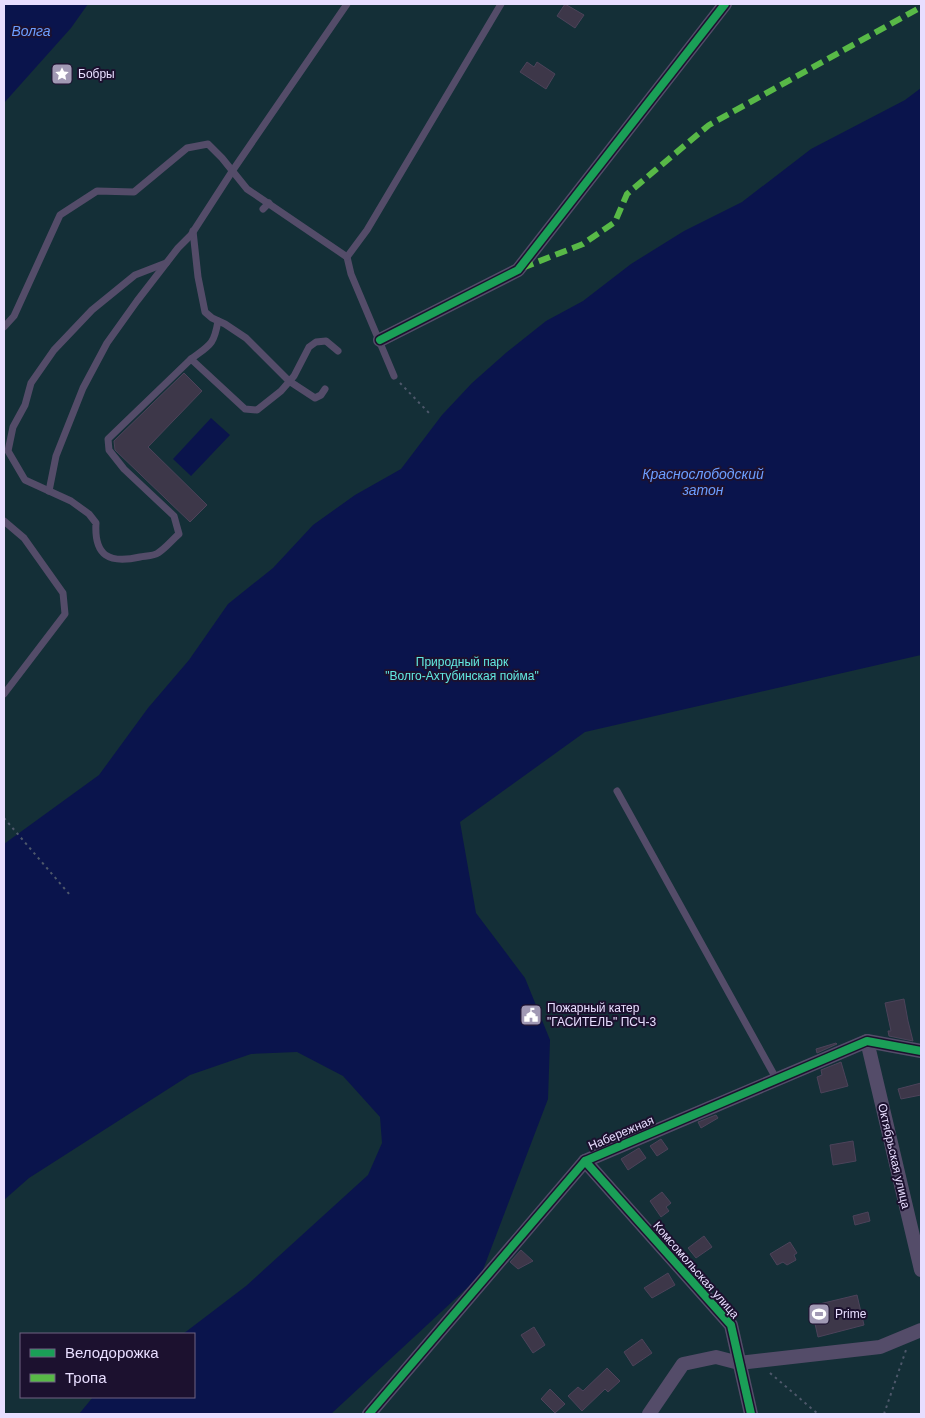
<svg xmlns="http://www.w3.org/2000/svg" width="925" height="1418" viewBox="0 0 925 1418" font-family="Arial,sans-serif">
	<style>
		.green { fill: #142f37; fill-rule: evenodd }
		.water { fill: #0a144c }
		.building { fill: #3d3749; stroke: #4c435a }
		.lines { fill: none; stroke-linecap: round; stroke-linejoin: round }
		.path { stroke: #4e586b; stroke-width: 2; stroke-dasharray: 2.5 4; stroke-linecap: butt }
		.service { stroke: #544c69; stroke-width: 7 }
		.minor { stroke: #544c69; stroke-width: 14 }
		.quiet { stroke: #58b947; stroke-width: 6; stroke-dasharray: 12 6; stroke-linecap: butt }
		.cycleway-casing { stroke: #1c112f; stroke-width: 11 }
		.cycleway { stroke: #1a9f57; stroke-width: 8 }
		.labels { text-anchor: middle; stroke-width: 4; stroke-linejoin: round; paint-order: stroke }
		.poi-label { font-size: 12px; fill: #e8deff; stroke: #1c112f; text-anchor: start }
		.park-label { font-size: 12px; fill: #62e8e0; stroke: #1c112f }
		.street-label { font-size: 12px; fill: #e8deff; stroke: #1c112f }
		.water-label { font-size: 14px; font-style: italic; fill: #6c9eff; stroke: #1c112f }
	</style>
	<rect width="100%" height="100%" fill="#1e1828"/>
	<!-- green -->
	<path class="green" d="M4,4h917v1410h-917zM21,1334h173v63h-173z"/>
	<!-- water -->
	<g class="water">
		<path d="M4,4h84l-17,24 -67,75z"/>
		<path d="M921,88v567l-336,77 -125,90 16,91 49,65 25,62 -2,59 -67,176 -150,139h-252l14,-17h101v-63h-11l63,-48 122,-111 14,-32 -2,-26 -37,-41 -46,-24 -46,2 -61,21 -161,103 -25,22v-356l95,-69 49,-67 41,-48 39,-56 45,-36 40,-43 42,-30 46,-26 41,-54 30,-32 35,-31 39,-31 37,-20 48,-37 53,-33 58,-29 69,-53 94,-49z"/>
		<path d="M211,418l19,17 -39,41 -18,-17z"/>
	</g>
	<!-- building -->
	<g class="building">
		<path d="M565,4l19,11 -9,13 -18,-12z"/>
		<path d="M527,62l7,5 3,-5 18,12 -9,15 -26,-17z"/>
		<path d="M184,373l18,18 -54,56 59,58 -17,17 -75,-72 -1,-9z"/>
		<path d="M904,999l4,22 5,20 -24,-5 -1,-5h3l-6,-28z"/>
		<path d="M836,1043l1,1 -20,9 -1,-4z"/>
		<path d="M841,1062l7,24 -27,7 -4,-16 5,-2 -1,-5z"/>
		<path d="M921,1083v12l-20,4 -3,-10z"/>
		<path d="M716,1115l2,3 -17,10 -3,-6z"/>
		<path d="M661,1139l7,10 -11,7 -7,-10z"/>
		<path d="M853,1141l3,20 -23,4 -3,-20z"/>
		<path d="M639,1148l7,10 -18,12 -7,-11z"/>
		<path d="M662,1192l9,11 -5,4 3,4 -8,6 -11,-16z"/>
		<path d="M868,1212l2,9 -15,4 -2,-9z"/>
		<path d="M704,1236l8,11 -16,11 -8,-10z"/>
		<path d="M790,1242l7,11 -3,2 2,5 -9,5 -4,-3 -6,3 -7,-11z"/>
		<path d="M521,1250l12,11 -15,8 -8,-7z"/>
		<path d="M668,1273l7,12 -23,13 -8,-10z"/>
		<path d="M857,1295l7,30 -46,12 -7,-31z"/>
		<path d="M534,1327l11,18 -12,8 -12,-18z"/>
		<path d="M642,1339l10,14 -19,13 -9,-14z"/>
		<path d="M607,1368l13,13 -12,11 -3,-3 -23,22 -14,-15 10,-9 5,4z"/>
		<path d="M550,1389l15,15 -10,9 -14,-14z"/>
	</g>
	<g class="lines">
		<!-- path -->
		<g class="path">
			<path d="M400,383l29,30"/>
			<path d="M4,818l66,77"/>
			<path d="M4,913v1"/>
			<path d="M770,1373l48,41"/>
			<path d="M884,1414l22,-64"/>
		</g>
		<!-- service -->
		<g class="service">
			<path d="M263,209l6,-6"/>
			<path d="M193,231l5,46 7,35 7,6 13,6 21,14 43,43 26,17 6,-3 4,-6"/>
			<path d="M347,257l4,17 43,102"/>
			<path d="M166,263l-31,12 -43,35 -38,40 -23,33 -6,22 -12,22 -5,24 17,29 46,21 18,13 7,9c-2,33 13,41 44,34 5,-1 14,-1 18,-4 8,-5 14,-13 21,-19l-5,-18 -50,-47 -15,-19 -1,-11 83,-80 54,50 12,1 24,-19 13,-15 15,-29 7,-5 10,-1 12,10"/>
			<path d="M4,327l10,-11 46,-101 37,-24 37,1 53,-44 21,-4 14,14 25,31 100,68 20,-27 134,-226"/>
			<path d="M191,359c19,-14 23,-14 27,-38"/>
			<path d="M49,491l7,-35 27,-68 24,-45 30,-42 41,-53 13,-13 42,-65 114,-166"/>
			<path d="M4,521l20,17 39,55 2,21 -61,80"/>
			<path d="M617,791l160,289"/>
		</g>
		<!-- minor -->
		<g class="minor">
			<path d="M380,340l138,-70 207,-266"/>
			<path d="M867,1041l54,229"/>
			<path d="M585,1161l146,164 20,89"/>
			<path d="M369,1414l216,-253 282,-120 54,10"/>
			<path d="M649,1414l34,-50 33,-7 23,6 141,-16 41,-17"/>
		</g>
		<!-- quiet -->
		<path class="quiet" d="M522,268l61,-24 32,-22 12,-28 82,-69 212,-118"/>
		<!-- cycleway casing -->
		<g class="cycleway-casing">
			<g id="cycleway">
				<path d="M380,340l138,-70 207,-266"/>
				<path d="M585,1161l146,164 20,89"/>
				<path d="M369,1414l216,-253 282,-120 54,10"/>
			</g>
		</g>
		<!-- cycleway -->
		<use href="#cycleway" class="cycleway"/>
	</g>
	<!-- icons -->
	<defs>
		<g id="sight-square" transform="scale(1.125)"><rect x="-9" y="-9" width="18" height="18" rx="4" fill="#a199b4" stroke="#1c112f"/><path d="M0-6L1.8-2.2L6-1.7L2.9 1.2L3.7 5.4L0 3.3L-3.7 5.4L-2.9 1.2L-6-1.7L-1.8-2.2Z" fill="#fff"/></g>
		<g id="civic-square" transform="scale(1.125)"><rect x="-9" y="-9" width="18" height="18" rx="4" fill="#a199b4" stroke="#1c112f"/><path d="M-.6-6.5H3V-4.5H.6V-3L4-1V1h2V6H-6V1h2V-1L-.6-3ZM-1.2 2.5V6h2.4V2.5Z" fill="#fff"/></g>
		<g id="stadium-square" transform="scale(1.125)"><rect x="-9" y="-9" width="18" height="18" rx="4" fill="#a199b4" stroke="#1c112f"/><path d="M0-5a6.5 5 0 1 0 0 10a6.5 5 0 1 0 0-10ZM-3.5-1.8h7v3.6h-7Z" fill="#fff"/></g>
	</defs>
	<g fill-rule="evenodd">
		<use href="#sight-square" x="62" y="74"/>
		<use href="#civic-square" x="531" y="1015"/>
		<use href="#stadium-square" x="819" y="1314"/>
	</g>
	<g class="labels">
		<!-- poi labels -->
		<g class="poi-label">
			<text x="78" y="78">Бобры</text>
			<text x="547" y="1012">Пожарный катер<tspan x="547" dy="14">"ГАСИТЕЛЬ" ПСЧ-3</tspan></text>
			<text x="835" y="1318">Prime</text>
		</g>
		<!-- park labels -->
		<g class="park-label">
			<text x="462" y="666">Природный парк<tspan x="462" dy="14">"Волго-Ахтубинская пойма"</tspan></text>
		</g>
		<!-- street labels -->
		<g class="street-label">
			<text transform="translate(621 1133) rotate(-23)" y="4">Набережная</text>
			<text transform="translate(894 1156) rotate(77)" y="4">Октябрьская улица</text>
			<text transform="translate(696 1270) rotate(49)" y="4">Комсомольская улица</text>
		</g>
		<!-- water labels -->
		<g class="water-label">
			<text x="31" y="36">Волга</text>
			<text x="703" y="479">Краснослободский<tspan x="703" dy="16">затон</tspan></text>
		</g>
	</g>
	<!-- border -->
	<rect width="925" height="1418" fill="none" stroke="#e8deff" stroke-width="10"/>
	<!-- legend -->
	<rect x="20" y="1333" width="175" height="65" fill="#1c112f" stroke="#6e6382"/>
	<rect x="30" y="1349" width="25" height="8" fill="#1a9f57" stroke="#6e6382"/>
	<text x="65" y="1358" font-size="15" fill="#e8deff">Велодорожка</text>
	<rect x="30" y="1374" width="25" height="8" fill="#58b947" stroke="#6e6382"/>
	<text x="65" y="1383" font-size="15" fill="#e8deff">Тропа</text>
</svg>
